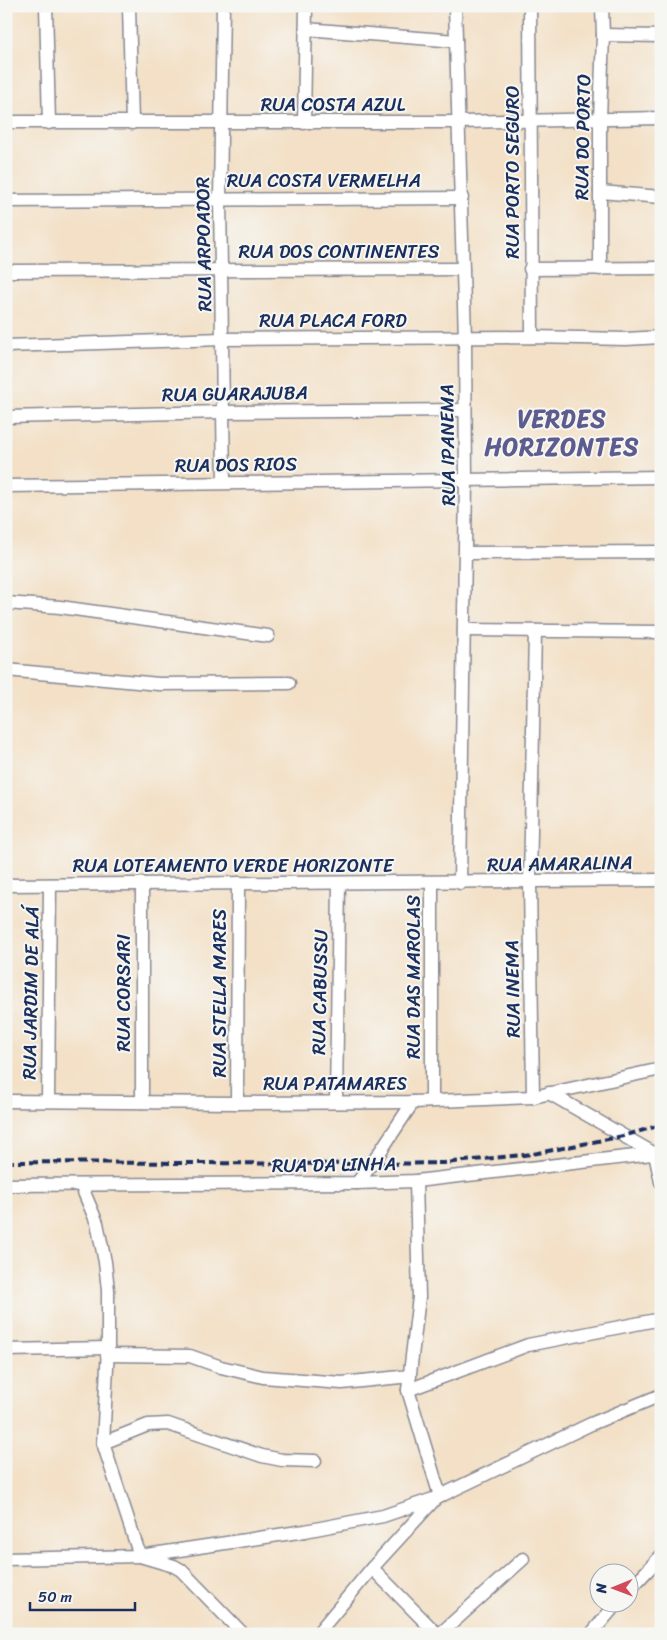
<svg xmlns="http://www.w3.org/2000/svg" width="667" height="1640" viewBox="0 0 667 1640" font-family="Sriracha,sans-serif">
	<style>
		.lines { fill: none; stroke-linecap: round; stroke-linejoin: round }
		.street-casing { stroke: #878892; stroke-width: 15 }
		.street { stroke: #fff; stroke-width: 12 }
		.rail { stroke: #1b2f5e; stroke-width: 4; stroke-dasharray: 8 4; stroke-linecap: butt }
		.labels { text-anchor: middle; stroke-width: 4; stroke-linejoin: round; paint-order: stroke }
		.street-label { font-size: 19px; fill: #1b2f5e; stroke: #f6f6f2 }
		.district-label { font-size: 24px; font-weight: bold; letter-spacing: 1px; fill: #5e5c8f; stroke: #f6f6f2 }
	</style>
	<rect width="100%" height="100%" fill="#f6f6f2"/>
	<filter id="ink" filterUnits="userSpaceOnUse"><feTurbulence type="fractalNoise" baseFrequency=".02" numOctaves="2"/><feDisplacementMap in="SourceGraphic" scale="10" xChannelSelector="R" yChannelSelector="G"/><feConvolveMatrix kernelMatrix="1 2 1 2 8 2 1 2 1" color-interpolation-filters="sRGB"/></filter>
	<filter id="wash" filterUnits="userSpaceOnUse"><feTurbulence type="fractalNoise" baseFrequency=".0096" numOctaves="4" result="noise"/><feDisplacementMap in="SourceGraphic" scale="20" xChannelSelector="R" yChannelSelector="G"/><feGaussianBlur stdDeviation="1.12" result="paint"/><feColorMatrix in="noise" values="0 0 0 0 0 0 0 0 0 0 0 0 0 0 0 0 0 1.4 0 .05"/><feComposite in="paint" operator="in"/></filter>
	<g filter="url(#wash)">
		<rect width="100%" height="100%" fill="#f3e0c6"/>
	</g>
	<g filter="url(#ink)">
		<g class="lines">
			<!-- street casing -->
			<g class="street-casing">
				<g id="street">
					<path d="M46,6l3,117"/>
					<path d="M129,6l3,117"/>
					<path d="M223,6l-3,193 4,283"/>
					<path d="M455,6l10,332 1,144 -6,401"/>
					<path d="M530,6l2,331"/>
					<path d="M306,29l150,12"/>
					<path d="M603,35l58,1"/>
					<path d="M6,122h453l202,-4"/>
					<path d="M304,123l2,-117"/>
					<path d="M600,192l61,5"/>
					<path d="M6,201l456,-3"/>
					<path d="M530,269l131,-1"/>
					<path d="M600,269v-150l3,-84 -1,-29"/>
					<path d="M6,271l457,-2"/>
					<path d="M6,346l217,-7 309,-2 94,2 35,-2"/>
					<path d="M6,417l218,-5 241,-2"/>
					<path d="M6,486c218,-4 437,-4 655,-9"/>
					<path d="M466,553l195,-1"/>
					<path d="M6,603l54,4 208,29"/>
					<path d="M464,630l197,2"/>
					<path d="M6,670l153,14 130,-1"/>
					<path d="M432,883v218"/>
					<path d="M6,885l655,-5"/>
					<path d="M549,1093l106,61 6,28"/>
					<path d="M533,1097l-3,-216 5,-250"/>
					<path d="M6,1101l231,2 176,-1 120,-5 128,-28"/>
					<path d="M48,1101l2,-216"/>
					<path d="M142,1102v-219"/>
					<path d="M336,1102l3,-219"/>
					<path d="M237,1103l1,-220"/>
					<path d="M416,1181l3,116 -11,93 32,106"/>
					<path d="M357,1183l15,-19 41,-62"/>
					<path d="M6,1185l351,-2 59,-2 245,-28"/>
					<path d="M81,1185l16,38 8,39 3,28v58l-5,95 37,113 34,10 7,4 62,64"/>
					<path d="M6,1350l102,-2"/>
					<path d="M107,1355l83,1 31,11 42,10 79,6 68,-7"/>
					<path d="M408,1390l120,-45 133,-26"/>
					<path d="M103,1443l45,-18 20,-1 94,32 20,4 33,1"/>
					<path d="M6,1559l134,-3 165,-25 78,-15 53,-18"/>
					<path d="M372,1568l65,66"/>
					<path d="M630,1589l31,-33"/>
					<path d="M317,1634l55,-66 64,-70 155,-74 70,-29"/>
					<path d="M440,1634l83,-75"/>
					<path d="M591,1634l27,-32"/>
				</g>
			</g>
			<!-- street -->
			<use href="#street" class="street"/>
			<!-- rail -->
			<path class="rail" d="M6,1162l366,2 72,-1 89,-9 90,-18 38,-11"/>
		</g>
	</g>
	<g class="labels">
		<!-- street labels -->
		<g class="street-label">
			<text x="333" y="111">RUA COSTA AZUL</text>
			<text transform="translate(582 137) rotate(-89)" y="7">RUA DO PORTO</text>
			<text transform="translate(512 172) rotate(-90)" y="7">RUA PORTO SEGURO</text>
			<text x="324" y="187">RUA COSTA VERMELHA</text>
			<text transform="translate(203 244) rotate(-91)" y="7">RUA ARPOADOR</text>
			<text x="339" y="258">RUA DOS CONTINENTES</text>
			<text x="333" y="327">RUA PLACA FORD</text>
			<text transform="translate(235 393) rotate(-1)" y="7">RUA GUARAJUBA</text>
			<text transform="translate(447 445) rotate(-91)" y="7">RUA IPANEMA</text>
			<text transform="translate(236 464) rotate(-1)" y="7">RUA DOS RIOS</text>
			<text transform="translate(560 863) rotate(-1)" y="7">RUA AMARALINA</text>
			<text x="233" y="872">RUA LOTEAMENTO VERDE HORIZONTE</text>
			<text transform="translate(413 977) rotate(-90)" y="7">RUA DAS MAROLAS</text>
			<text transform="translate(512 989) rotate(-91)" y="7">RUA INEMA</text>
			<text transform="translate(319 992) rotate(-89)" y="7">RUA CABUSSU</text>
			<text transform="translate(30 993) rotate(-89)" y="7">RUA JARDIM DE ALÁ</text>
			<text transform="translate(123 993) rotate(-90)" y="7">RUA CORSARI</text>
			<text transform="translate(219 993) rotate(-90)" y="7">RUA STELLA MARES</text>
			<text x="335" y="1090">RUA PATAMARES</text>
			<text transform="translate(334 1164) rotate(-1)" y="7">RUA DA LINHA</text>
		</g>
		<!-- district labels -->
		<g class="district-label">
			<text x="562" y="427">VERDES<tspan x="562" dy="28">HORIZONTES</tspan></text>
		</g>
	</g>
	<!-- margin -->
	<rect width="667" height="1640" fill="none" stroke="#f6f6f2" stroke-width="25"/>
	<!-- north arrow -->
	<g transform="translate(614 1588) rotate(269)"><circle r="24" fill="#f6f6f2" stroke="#9ea6b7"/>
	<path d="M0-4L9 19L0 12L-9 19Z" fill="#d1495b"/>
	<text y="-8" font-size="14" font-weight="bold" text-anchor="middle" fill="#1b2f5e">N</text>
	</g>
	<!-- scale -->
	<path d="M30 1602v8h105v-8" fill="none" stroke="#1b2f5e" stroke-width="2.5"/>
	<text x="38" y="1602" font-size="15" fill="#1b2f5e" stroke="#f6f6f2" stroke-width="4" paint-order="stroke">50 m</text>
</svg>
